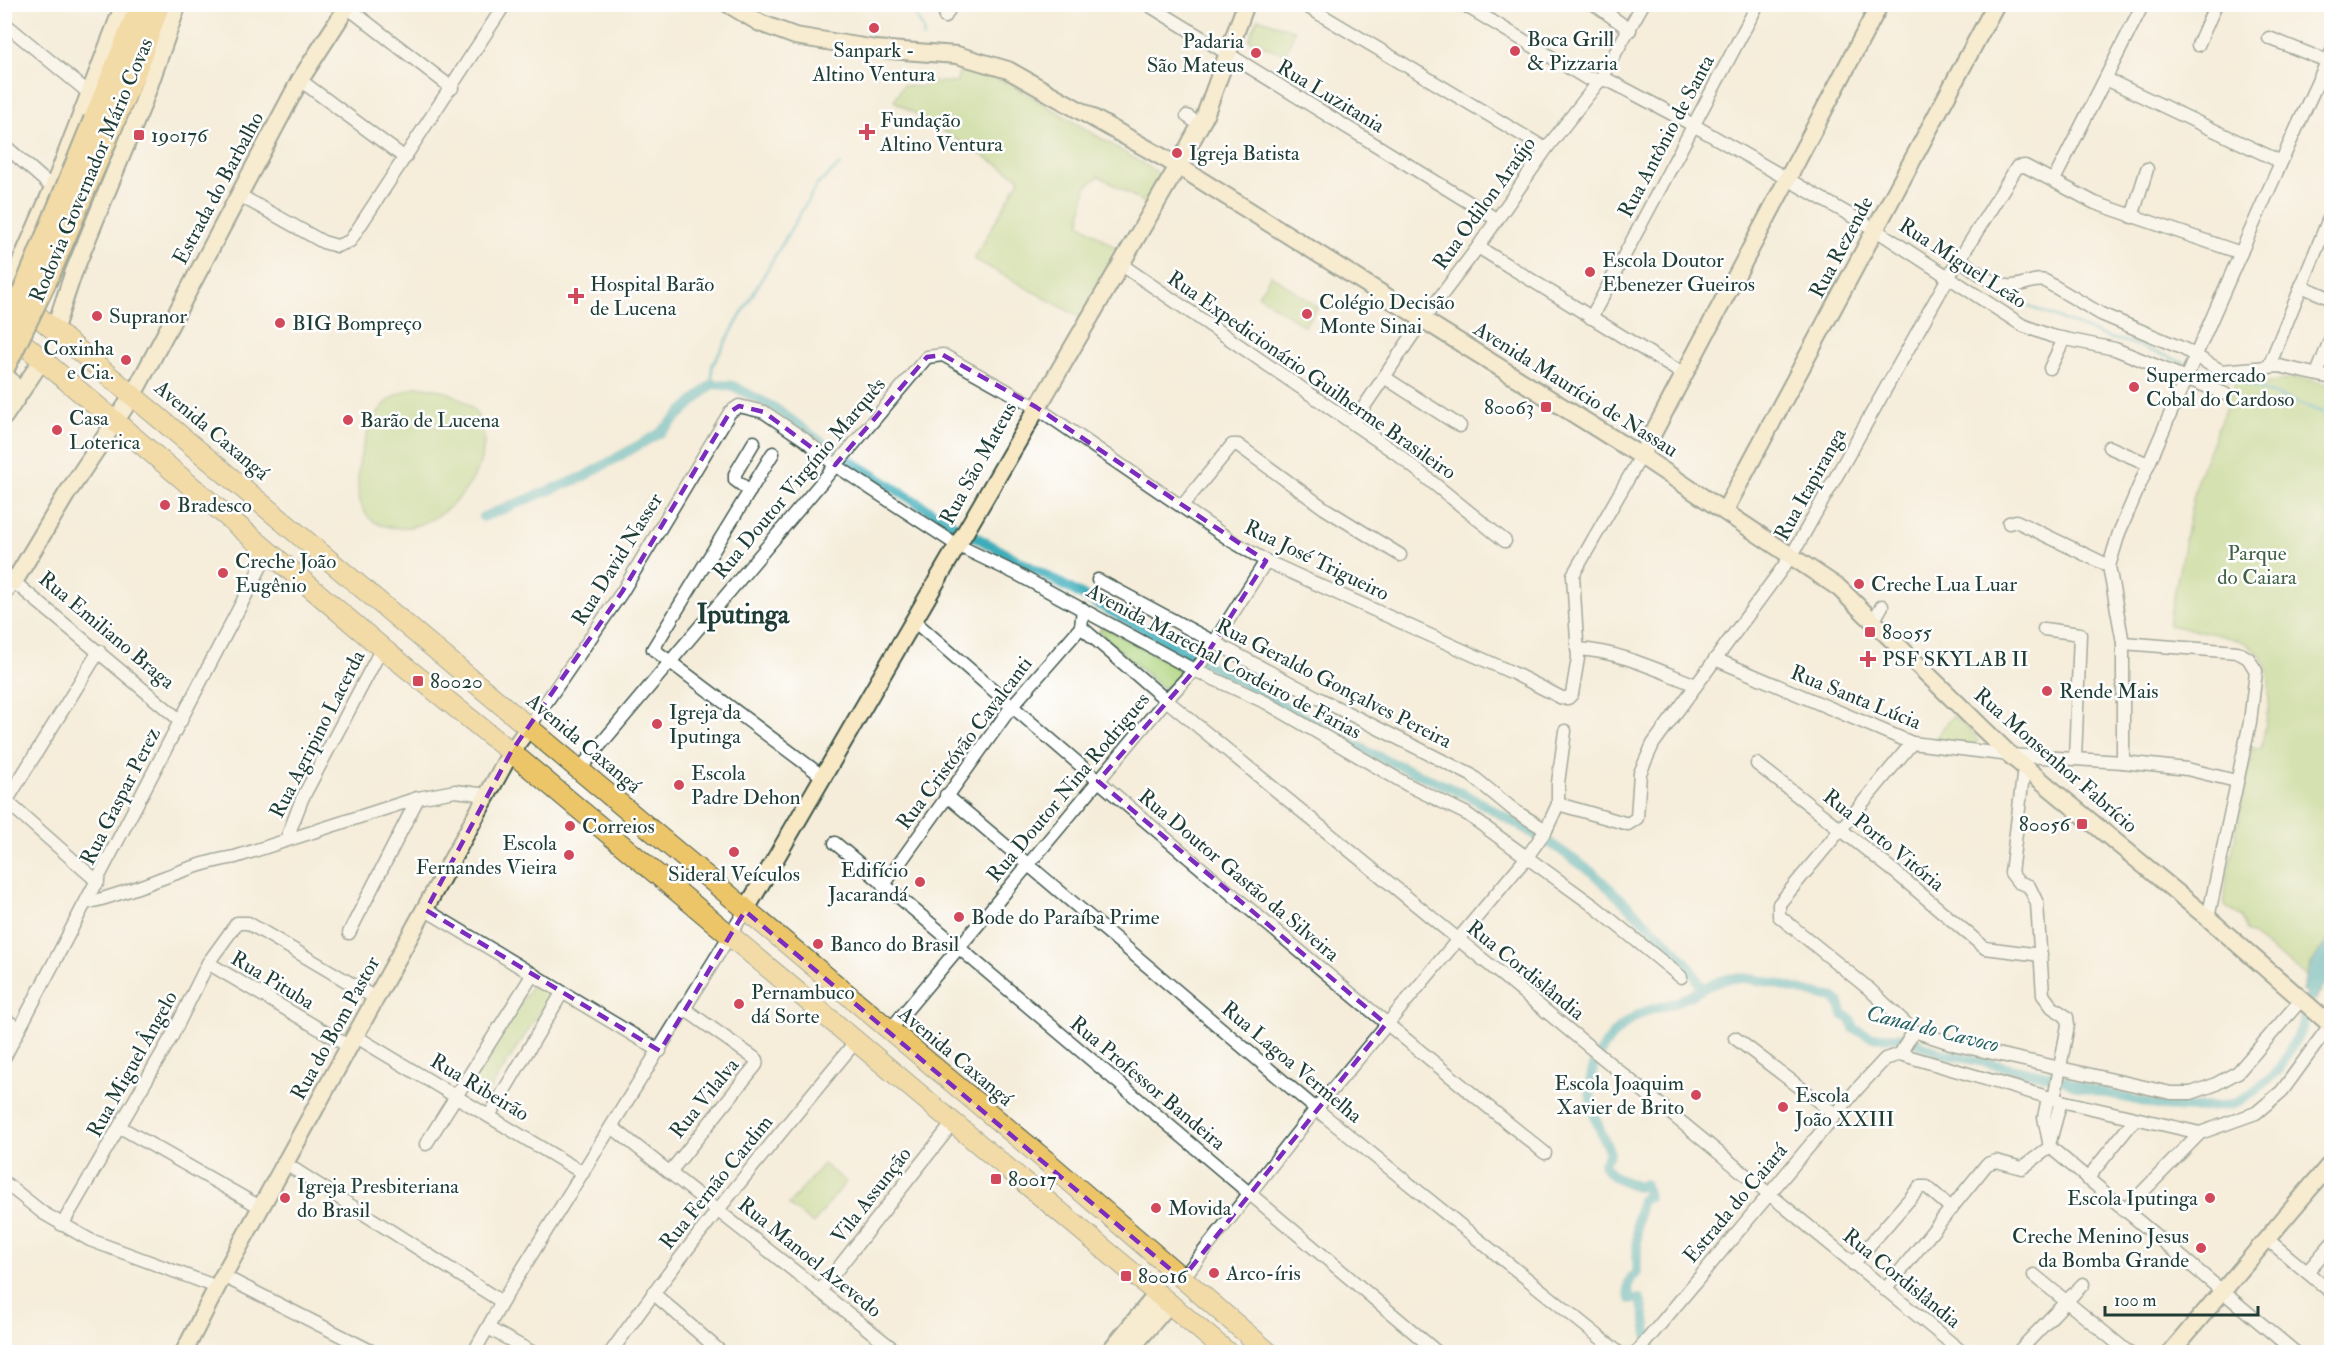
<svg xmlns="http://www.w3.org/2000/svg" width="2336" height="1357" viewBox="0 0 2336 1357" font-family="'IM FELL Double Pica',serif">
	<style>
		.green { fill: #add37c; stroke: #668858; stroke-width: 1.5 }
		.water { fill: #3dadba; stroke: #2e7577; stroke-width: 1.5 }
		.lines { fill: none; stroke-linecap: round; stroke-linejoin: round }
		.stream { stroke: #3dadba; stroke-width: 3 }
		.canal { stroke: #3dadba; stroke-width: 10 }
		.street-casing { stroke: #3f574d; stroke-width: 15 }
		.secondary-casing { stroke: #3f574d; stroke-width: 20 }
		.primary-casing { stroke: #3f574d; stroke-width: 22 }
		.highway-casing { stroke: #3f574d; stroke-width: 26 }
		.street { stroke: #fff; stroke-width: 12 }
		.secondary { stroke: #f8e8c3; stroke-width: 16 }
		.primary { stroke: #edc569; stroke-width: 20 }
		.highway { stroke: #edc569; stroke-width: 22 }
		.highway-bridge-casing { stroke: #3f574d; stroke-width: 26; stroke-linecap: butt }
		.highway-bridge { stroke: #edc569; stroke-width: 22 }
		.marked { fill: none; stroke: #7b2cbf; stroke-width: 4.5; stroke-dasharray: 12 8; stroke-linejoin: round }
		.poi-dot { fill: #d1495b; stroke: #fff; stroke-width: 2 }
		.labels { text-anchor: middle; stroke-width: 5; stroke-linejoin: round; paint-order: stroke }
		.poi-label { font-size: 21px; fill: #1f3d34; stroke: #fff; text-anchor: start }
		.street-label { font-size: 21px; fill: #1f3d34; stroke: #fff }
		.park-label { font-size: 21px; fill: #426246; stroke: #fff }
		.water-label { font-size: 22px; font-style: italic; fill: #2a6463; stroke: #fff }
		.district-label { font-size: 27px; font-weight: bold; fill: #1f3d34; stroke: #fff }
	</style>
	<rect width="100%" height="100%" fill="#fff"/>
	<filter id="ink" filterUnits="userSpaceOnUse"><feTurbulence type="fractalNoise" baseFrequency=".0167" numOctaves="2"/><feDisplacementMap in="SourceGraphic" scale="12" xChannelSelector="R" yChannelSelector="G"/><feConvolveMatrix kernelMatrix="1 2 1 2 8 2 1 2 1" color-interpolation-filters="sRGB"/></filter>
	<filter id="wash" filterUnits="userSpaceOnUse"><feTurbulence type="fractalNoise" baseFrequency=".008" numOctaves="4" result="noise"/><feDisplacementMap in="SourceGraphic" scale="24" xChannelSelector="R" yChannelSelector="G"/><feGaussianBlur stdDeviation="1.35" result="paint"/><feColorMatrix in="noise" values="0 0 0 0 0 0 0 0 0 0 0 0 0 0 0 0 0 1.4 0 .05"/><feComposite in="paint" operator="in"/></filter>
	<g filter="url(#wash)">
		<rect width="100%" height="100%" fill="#f5edda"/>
		<!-- green -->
		<g class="green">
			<path d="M1258,18l37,13 -10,23 -36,-14z"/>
			<path d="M961,66l50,18 151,91 -14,30 -49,-29 -13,11 -6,36 40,28 -39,67 -107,-59 46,-81 -126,-77 9,-16 18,2 5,-6 30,2z"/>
			<path d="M1271,275l47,32 -14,19 -46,-31z"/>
			<path d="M2202,370l60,13 39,-5 30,7 1,553 -21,26 -5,12 -60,-46 -5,-13 -16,-12 -1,-12 29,-145 8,1c6,-32 23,-94 -21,-108 -23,-8 -49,-11 -72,-16l29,-145 39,-98z"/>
			<path d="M417,386c131,12 42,164 -36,139 -42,-14 -19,-99 4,-121 9,-9 20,-13 32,-18z"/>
			<path d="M1102,626l76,41 1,10 -9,11 -9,-1 -62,-55z"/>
			<path d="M1953,715l23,21 2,5 -3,6 -41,-7z"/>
			<path d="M533,984l15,8 1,6 -64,99 -8,2 -11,-10z"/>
			<path d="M823,1164l23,18 -33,42 -24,-19z"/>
		</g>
		<!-- water -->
		<path class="water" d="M2331,938v35l-16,28 -13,-10c4,-20 14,-38 29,-53z"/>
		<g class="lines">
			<!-- stream -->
			<g class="stream">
				<path d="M910,4l14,27 -1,6"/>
				<path d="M2007,298l102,40 18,4 61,22"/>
				<path d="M2194,367l65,21 73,28"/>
				<path d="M712,384v-18l49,-86 56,-95 24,-21"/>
			</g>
			<!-- canal -->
			<g class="canal">
				<path d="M483,517l100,-40 77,-44 52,-49 21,2 42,22 53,39 122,76 418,229 101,44 87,51 37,26 81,76 15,17 13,22"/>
				<path d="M1652,1352c-6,-18 -5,-35 -12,-53h-10c-3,-11 -3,-19 7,-26v-53l5,-20 6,-3 -3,-13 -8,3c-12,-7 -30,-9 -33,-24l6,-10c-8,-19 -19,-40 -20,-61 -2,-31 23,-64 50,-78 12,-7 27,-7 39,-13 19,-9 37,-23 59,-23 33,1 63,15 95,19l5,4 5,14 8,4 3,10 18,8h31l38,16 117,25 22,9 80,19 32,2 40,-3 18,-10 28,-24 25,-45 5,-26"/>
			</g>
		</g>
	</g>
	<g filter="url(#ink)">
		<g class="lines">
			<!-- street casing -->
			<g class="street-casing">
				<g id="street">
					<path d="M1147,4l349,215"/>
					<path d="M1303,4l243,145"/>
					<path d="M1463,4l123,74 24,3 85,45 181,104 146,95 29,11 64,13 110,45"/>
					<path d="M1594,4l36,26"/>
					<path d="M347,7l105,81"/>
					<path d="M945,17l7,-13"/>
					<path d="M4,23l85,70"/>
					<path d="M2269,38l58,23"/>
					<path d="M2198,45l18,-41"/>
					<path d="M2106,79l173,82"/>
					<path d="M300,80l105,78"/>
					<path d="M1187,116l13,9"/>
					<path d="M4,145l49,43"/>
					<path d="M2054,180l89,-176"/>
					<path d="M239,195l84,47 14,4 13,-5 155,-237"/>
					<path d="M2132,217l15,-48"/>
					<path d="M1478,247l205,127"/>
					<path d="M1959,259c15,10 35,29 54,27 12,-1 21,-8 32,-5l56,33 83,35 37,22 58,-5 53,12"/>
					<path d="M1122,265l274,188 109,88"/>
					<path d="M2301,286l31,13"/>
					<path d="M1591,318l167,-314"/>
					<path d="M2269,366l63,-155"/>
					<path d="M2050,368l14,-29"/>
					<path d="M2317,374l15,-39"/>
					<path d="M1384,377l76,49"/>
					<path d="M1353,423l69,-102 56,-74 68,-98 54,-69 43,-76"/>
					<path d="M2109,447l39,17"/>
					<path d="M773,453l-120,196 169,127"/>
					<path d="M750,491l-15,-11v-6l19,-32"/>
					<path d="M1182,506l50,-61h6l86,63 76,47"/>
					<path d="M2009,523l7,-2 93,45"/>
					<path d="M1098,580l224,120 149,75 44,36 31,19"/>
					<path d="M4,596l10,-14 167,139"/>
					<path d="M1083,609l-2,18 85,73 796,652"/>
					<path d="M1874,620l8,-14"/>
					<path d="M914,621c207,181 417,359 631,532"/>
					<path d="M2044,629l36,5 -5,125"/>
					<path d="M2123,643l114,9 11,6 8,13 -6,51 -42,196"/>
					<path d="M1577,649c42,2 80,21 119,36"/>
					<path d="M1715,659l197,84 98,12 113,7 64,7 49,12"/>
					<path d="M529,727l93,-135 108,-180 9,-6 25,6 40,27 31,26 122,80 60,29 177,96 73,33 141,82 59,29 127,92 87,71"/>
					<path d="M1912,743l-133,161v12l90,73 45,42 43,14 214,48h20l23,-8 24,-13 63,-72"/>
					<path d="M2123,762v-119l-14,-77 10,-33c69,-161 139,-323 213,-482"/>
					<path d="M1757,764l138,108 90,76 56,7"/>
					<path d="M2024,768l-13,105 7,9 11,4 8,17 6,92 9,12 15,10 1,8 -14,74"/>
					<path d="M579,770l348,-413 16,-2 93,52 196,134 34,20 247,112 49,25h6l4,-4 6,-36 -5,-83 68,-119"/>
					<path d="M946,795l370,314 302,243"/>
					<path d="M4,799l94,83"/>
					<path d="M1558,804l70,20 9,-6 3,-45 13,-29 139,-189 157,-279 68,-109 8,-1 70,37 146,50"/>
					<path d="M4,805l95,-154"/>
					<path d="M287,838l15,-39 80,-151"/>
					<path d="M835,843l602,509"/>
					<path d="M883,886l129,-180 69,-79"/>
					<path d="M86,903c51,-11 97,-38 149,-46l183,-59 37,-7 33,4"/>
					<path d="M426,910l234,141"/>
					<path d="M349,933l69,-135"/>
					<path d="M208,963l142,84"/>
					<path d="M4,1018l15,11"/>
					<path d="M889,1031l277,-331 35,-37 65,-102"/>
					<path d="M355,1036l228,137"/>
					<path d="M1735,1038l100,76"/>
					<path d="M1900,1054l161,47 139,32 56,-20 26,-22 48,-66"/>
					<path d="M4,1058l265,-507"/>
					<path d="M2048,1098l-4,19 6,30 245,205"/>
					<path d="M489,1116l73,-123"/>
					<path d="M120,1127l142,81"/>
					<path d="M612,1127l285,225"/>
					<path d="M2050,1141l11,-40"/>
					<path d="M426,1144l107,-170"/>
					<path d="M286,1164l216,138"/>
					<path d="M670,1172l86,-107 1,-5 -71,-50"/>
					<path d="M2087,1179l48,-60"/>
					<path d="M4,1182l39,31 47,27 127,47"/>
					<path d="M2124,1211l76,-78"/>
					<path d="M62,1225l110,-189 36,-73 29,-40h11l129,76"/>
					<path d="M2267,1239l65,54"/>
					<path d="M1853,1264l67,-77h7l25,22"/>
					<path d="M2307,1272l25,-29"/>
					<path d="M2034,1275l94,77"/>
					<path d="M223,1276l150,76"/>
					<path d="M1182,1279l134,-170 211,-252 19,-27 12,-26v-21l7,-52"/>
					<path d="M1885,1290l102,-126 9,-3 26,7 28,-21"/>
					<path d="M820,1291l133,-168"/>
					<path d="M653,1293l68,59"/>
					<path d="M488,1328l44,24"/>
					<path d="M474,1352l28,-50 243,-391"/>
					<path d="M611,1352c76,-108 161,-209 245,-311"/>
					<path d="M1637,1352l221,-264 27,-29 15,-5 14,-23"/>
					<path d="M2018,1352l65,-68"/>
				</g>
			</g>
			<!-- secondary casing -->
			<g class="secondary-casing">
				<g id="secondary">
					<path d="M728,4l32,19 35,13 81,13 81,6 51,15 170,96 463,290 198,132 171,167 198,163 124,108"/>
					<path d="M8,291l45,-103 71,-184"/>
					<path d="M54,331l19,-57 69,-168 36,-102"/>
					<path d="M4,373l8,10 1,19"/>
					<path d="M4,417l38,-57"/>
					<path d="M1641,456l239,-452"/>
					<path d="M1725,510l271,-506"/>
					<path d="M4,575l10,7 52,-87 67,-100 167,-315 49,-76"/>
					<path d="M745,911l433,-745 26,-48 42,-114"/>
					<path d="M184,1352l33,-65 294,-535 18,-25"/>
					<path d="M1109,1352l48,-58"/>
					<path d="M1128,1352l41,-48"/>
					<path d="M2171,1352l161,-190"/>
				</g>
			</g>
			<!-- primary casing -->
			<g class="primary-casing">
				<g id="primary">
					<path d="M4,288l1040,871 224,193"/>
					<path d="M6,329l376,319 129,104 716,600"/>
				</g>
			</g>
			<!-- highway casing -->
			<g class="highway-casing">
				<g id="highway">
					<path d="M95,120l47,-116"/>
					<path d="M110,129l26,-61 22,-64"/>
				</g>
			</g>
			<!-- street -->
			<use href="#street" class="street"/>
			<!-- secondary -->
			<use href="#secondary" class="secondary"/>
			<!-- primary -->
			<use href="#primary" class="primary"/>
			<!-- highway -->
			<use href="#highway" class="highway"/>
			<!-- highway-bridge casing -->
			<g class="highway-bridge-casing">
				<g id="highway-bridge">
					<path d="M4,329l21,-39 70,-170"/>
					<path d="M4,366l43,-89 63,-148"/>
				</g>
			</g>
			<!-- highway-bridge -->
			<use href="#highway-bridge" class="highway-bridge"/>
		</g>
	</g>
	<!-- marked area -->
	<path d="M0 0H2336V1357H0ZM943,355l93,52 230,154 -65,102 -103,118 288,243 -204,255 -437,-368 -85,140 -234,-141 85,-158 111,-160 108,-180 9,-6 25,6 71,53 92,-108z" fill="#f5edda" fill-opacity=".55" fill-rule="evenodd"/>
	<path class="marked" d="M943,355l93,52 230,154 -65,102 -103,118 288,243 -204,255 -437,-368 -85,140 -234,-141 85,-158 111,-160 108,-180 9,-6 25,6 71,53 92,-108z"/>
	<!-- markers -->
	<g class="poi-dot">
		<circle cx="874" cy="28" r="6"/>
		<circle cx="1515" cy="51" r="6"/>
		<circle cx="1256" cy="53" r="6"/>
		<path d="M864 123h6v6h6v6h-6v6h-6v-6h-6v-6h6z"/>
		<rect x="133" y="129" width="12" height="12" rx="3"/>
		<circle cx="1177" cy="153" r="6"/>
		<circle cx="1590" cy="272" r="6"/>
		<path d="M573 287h6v6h6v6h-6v6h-6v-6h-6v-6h6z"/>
		<circle cx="1307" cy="314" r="6"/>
		<circle cx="97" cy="316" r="6"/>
		<circle cx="280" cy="323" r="6"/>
		<circle cx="126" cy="360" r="6"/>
		<circle cx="2134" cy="387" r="6"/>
		<rect x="1540" y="401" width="12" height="12" rx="3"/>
		<circle cx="348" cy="420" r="6"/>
		<circle cx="57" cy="430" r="6"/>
		<circle cx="165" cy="505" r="6"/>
		<circle cx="223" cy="573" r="6"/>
		<circle cx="1859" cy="584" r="6"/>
		<rect x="1864" y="626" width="12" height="12" rx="3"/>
		<path d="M1865 650h6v6h6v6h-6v6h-6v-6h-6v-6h6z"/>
		<rect x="412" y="675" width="12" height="12" rx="3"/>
		<circle cx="2047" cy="691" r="6"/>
		<circle cx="657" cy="724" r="6"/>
		<circle cx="679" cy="785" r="6"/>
		<rect x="2076" y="818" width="12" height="12" rx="3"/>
		<circle cx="570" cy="826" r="6"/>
		<circle cx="734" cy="852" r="6"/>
		<circle cx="569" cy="855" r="6"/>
		<circle cx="920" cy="882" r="6"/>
		<circle cx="959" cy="917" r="6"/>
		<circle cx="818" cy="944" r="6"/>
		<circle cx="739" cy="1004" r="6"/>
		<circle cx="1696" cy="1095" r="6"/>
		<circle cx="1783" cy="1107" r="6"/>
		<rect x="990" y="1173" width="12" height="12" rx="3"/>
		<circle cx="285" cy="1198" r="6"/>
		<circle cx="2210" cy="1198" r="6"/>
		<circle cx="1156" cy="1208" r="6"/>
		<circle cx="2201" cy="1248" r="6"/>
		<circle cx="1214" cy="1273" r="6"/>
		<rect x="1120" y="1270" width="12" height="12" rx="3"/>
	</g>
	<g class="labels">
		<!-- poi labels -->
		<g class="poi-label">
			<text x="1527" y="46">Boca Grill<tspan x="1527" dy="24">&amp; Pizzaria</tspan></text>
			<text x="1244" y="48" text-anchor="end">Padaria<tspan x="1244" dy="24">São Mateus</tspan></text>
			<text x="874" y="57" text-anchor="middle">Sanpark -<tspan x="874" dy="24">Altino Ventura</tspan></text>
			<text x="880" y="127">Fundação<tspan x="880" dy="24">Altino Ventura</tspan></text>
			<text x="151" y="142">190176</text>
			<text x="1189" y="160">Igreja Batista</text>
			<text x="1602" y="267">Escola Doutor<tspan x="1602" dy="24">Ebenezer Gueiros</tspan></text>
			<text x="590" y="291">Hospital Barão<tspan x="590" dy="24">de Lucena</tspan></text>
			<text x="1319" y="309">Colégio Decisão<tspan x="1319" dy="24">Monte Sinai</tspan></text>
			<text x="109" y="323">Supranor</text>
			<text x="292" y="330">BIG Bompreço</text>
			<text x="114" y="355" text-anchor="end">Coxinha<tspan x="114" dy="24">e Cia.</tspan></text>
			<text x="2146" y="382">Supermercado<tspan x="2146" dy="24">Cobal do Cardoso</tspan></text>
			<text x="1534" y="414" text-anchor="end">80063</text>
			<text x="69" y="425">Casa<tspan x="69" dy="24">Loterica</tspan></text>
			<text x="360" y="427">Barão de Lucena</text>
			<text x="177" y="512">Bradesco</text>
			<text x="235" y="568">Creche João<tspan x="235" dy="24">Eugênio</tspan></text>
			<text x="1871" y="591">Creche Lua Luar</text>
			<text x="1882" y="639">80055</text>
			<text x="1882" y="666">PSF SKYLAB II</text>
			<text x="430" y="688">80020</text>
			<text x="2059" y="698">Rende Mais</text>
			<text x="669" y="719">Igreja da<tspan x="669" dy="24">Iputinga</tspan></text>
			<text x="691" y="780">Escola<tspan x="691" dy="24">Padre Dehon</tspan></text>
			<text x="2070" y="831" text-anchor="end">80056</text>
			<text x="582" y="833">Correios</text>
			<text x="557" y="850" text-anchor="end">Escola<tspan x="557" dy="24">Fernandes Vieira</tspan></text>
			<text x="908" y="877" text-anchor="end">Edifício<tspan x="908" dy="24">Jacarandá</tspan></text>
			<text x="734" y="881" text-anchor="middle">Sideral Veículos</text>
			<text x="971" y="924">Bode do Paraíba Prime</text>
			<text x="830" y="951">Banco do Brasil</text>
			<text x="751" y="999">Pernambuco<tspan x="751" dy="24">dá Sorte</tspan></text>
			<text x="1684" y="1090" text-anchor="end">Escola Joaquim<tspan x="1684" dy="24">Xavier de Brito</tspan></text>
			<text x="1795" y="1102">Escola<tspan x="1795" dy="24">João XXIII</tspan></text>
			<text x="1008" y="1186">80017</text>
			<text x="297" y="1193">Igreja Presbiteriana<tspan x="297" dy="24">do Brasil</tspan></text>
			<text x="2198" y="1205" text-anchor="end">Escola Iputinga</text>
			<text x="1168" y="1215">Movida</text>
			<text x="2189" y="1243" text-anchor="end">Creche Menino Jesus<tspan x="2189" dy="24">da Bomba Grande</tspan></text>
			<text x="1226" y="1280">Arco-íris</text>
			<text x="1138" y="1283">80016</text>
		</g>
		<!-- street labels -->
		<g class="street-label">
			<text transform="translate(1331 96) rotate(31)" y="7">Rua Luzitania</text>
			<text transform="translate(1666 136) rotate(-62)" y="7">Rua Antônio de Santa</text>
			<text transform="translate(91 170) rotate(-67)" y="7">Rodovia Governador Mário Covas</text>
			<text transform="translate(218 188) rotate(-62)" y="7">Estrada do Barbalho</text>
			<text transform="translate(1484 203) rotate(-54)" y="7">Rua Odilon Araújo</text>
			<text transform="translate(1841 247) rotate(-62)" y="7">Rua Rezende</text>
			<text transform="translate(1963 263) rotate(33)" y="7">Rua Miguel Leão</text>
			<text transform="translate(1312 375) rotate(35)" y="7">Rua Expedicionário Guilherme Brasileiro</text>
			<text transform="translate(1576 389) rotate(32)" y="7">Avenida Maurício de Nassau</text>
			<text transform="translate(212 430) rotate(40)" y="7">Avenida Caxangá</text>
			<text transform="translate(978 463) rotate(-61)" y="7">Rua São Mateus</text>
			<text transform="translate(799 478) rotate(-50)" y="7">Rua Doutor Virgínio Marquês</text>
			<text transform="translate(1810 484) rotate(-61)" y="7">Rua Itapiranga</text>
			<text transform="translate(617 559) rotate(-58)" y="7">Rua David Nasser</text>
			<text transform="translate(1317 560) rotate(26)" y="7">Rua José Trigueiro</text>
			<text transform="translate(107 630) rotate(40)" y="7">Rua Emiliano Braga</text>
			<text transform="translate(1224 661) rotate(28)" y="7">Avenida Marechal Cordeiro de Farias</text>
			<text transform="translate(1334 683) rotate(27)" y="7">Rua Geraldo Gonçalves Pereira</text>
			<text transform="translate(1856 697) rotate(22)" y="7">Rua Santa Lúcia</text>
			<text transform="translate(317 734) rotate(-63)" y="7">Rua Agripino Lacerda</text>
			<text transform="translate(584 743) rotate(40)" y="7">Avenida Caxangá</text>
			<text transform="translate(964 743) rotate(-53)" y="7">Rua Cristóvão Cavalcanti</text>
			<text transform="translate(2056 760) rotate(41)" y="7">Rua Monsenhor Fabrício</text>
			<text transform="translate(1068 787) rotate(-50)" y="7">Rua Doutor Nina Rodrigues</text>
			<text transform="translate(120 796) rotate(-63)" y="7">Rua Gaspar Perez</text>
			<text transform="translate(1884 840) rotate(39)" y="7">Rua Porto Vitória</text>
			<text transform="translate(1239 875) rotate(40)" y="7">Rua Doutor Gastão da Silveira</text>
			<text transform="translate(1526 970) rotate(39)" y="7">Rua Cordislândia</text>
			<text transform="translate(273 980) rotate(31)" y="7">Rua Pituba</text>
			<text transform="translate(335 1028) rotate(-61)" y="7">Rua do Bom Pastor</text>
			<text transform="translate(956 1056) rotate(40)" y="7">Avenida Caxangá</text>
			<text transform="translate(1292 1062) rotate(40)" y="7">Rua Lagoa Vermelha</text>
			<text transform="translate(132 1064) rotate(-61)" y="7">Rua Miguel Ângelo</text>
			<text transform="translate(1148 1083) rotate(40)" y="7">Rua Professor Bandeira</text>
			<text transform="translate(480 1087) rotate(31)" y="7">Rua Ribeirão</text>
			<text transform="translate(704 1098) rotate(-51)" y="7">Rua Vilalva</text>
			<text transform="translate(716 1182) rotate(-51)" y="7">Rua Fernão Cardim</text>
			<text transform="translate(871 1195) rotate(-52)" y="7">Vila Assunção</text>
			<text transform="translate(1735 1203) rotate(-50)" y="7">Estrada do Caiará</text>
			<text transform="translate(810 1257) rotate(39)" y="7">Rua Manoel Azevedo</text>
			<text transform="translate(1902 1278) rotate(39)" y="7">Rua Cordislândia</text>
		</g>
		<!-- park labels -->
		<g class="park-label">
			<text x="2257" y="560">Parque<tspan x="2257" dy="24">do Caiara</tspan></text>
		</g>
		<!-- water labels -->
		<g class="water-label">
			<text transform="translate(1933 1028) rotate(14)" y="8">Canal do Cavoco</text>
		</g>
		<!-- district labels -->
		<g class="district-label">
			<text x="743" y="623">Iputinga</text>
		</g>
	</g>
	<!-- margin -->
	<rect width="2336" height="1357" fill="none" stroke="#fff" stroke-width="24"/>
	<!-- scale -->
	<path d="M2105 1306v9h153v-9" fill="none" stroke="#1f3d34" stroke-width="3"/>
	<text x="2114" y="1306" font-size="18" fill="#1f3d34" stroke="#ffffff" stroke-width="4.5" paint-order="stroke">100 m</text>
</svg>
